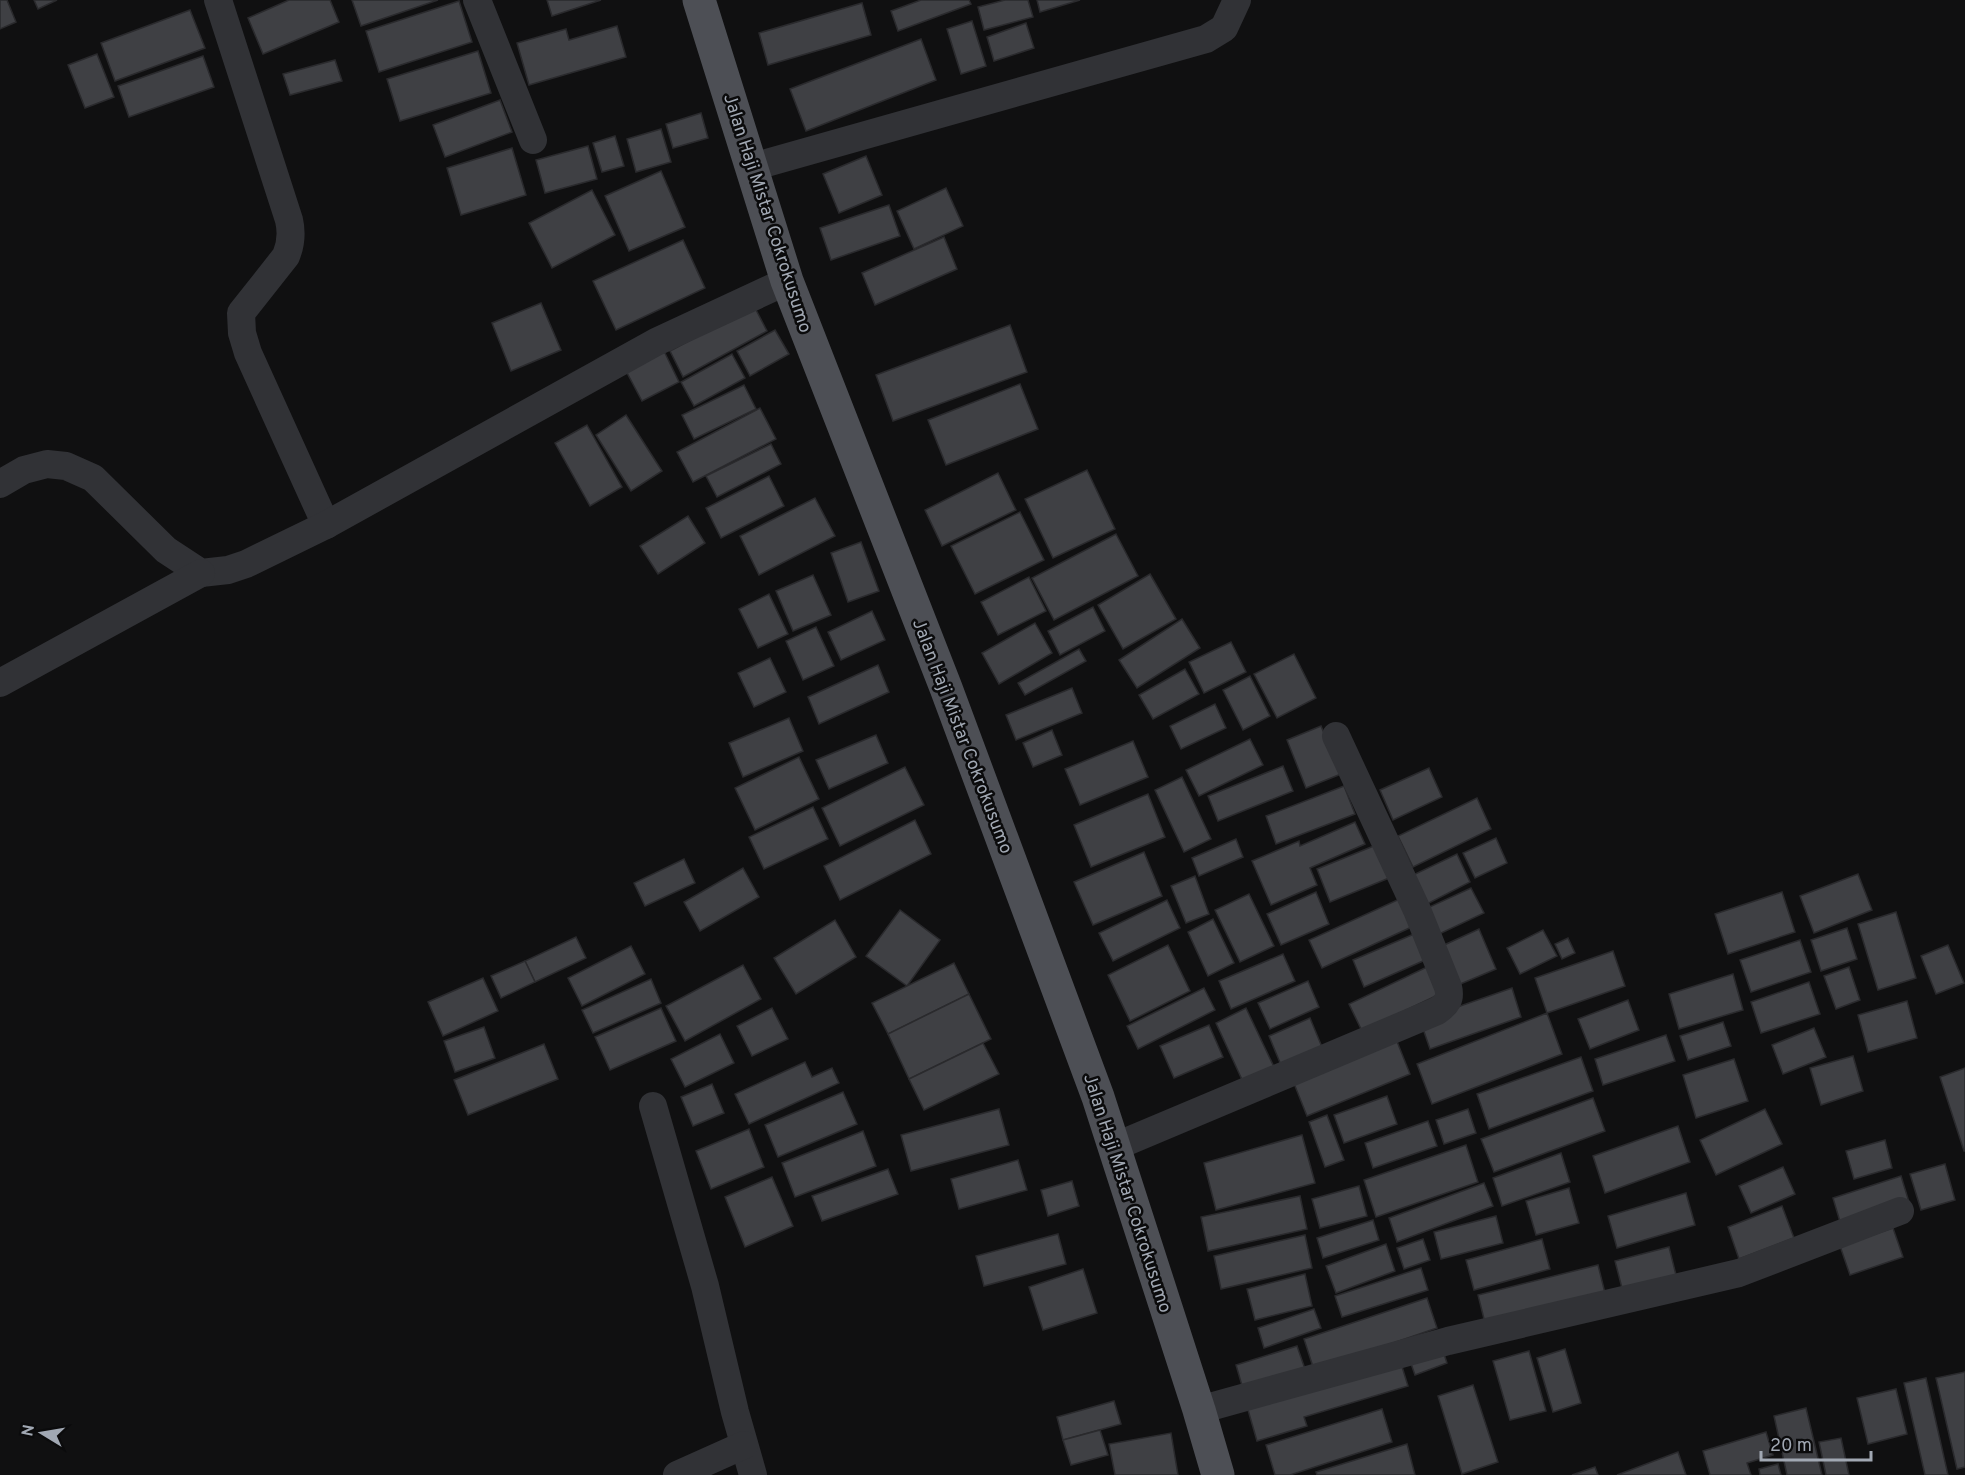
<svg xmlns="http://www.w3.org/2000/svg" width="1965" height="1475" viewBox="0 0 1965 1475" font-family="Overpass,sans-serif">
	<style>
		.building { fill: #3f4044; stroke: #2a2a2d; stroke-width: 1.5 }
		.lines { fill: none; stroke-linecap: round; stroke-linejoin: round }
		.minor { stroke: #313236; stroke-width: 28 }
		.primary { stroke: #4d4f55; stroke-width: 33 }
		.labels { text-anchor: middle; stroke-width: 5; stroke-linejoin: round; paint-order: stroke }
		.street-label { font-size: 18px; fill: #a1a8b3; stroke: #0b0b0c }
	</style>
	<rect width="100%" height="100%" fill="#101011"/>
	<!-- building -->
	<g class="building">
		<path d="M0,0h7l9,22 -16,7z"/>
		<path d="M34,0h23l-19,9z"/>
		<path d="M289,0h41l9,22 -76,32 -15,-36z"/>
		<path d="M352,0h86l-77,26z"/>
		<path d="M547,0h54l-49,16z"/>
		<path d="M921,0h48l2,4 -73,27 -7,-20z"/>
		<path d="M1005,0h23l5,17 -49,13 -6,-23z"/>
		<path d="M1037,0h43l-40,12z"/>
		<path d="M459,1l13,41 -93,30 -13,-41z"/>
		<path d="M862,3l9,32 -103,30 -9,-32z"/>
		<path d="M190,10l15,38 -90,33 -14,-38z"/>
		<path d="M972,21l14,45 -25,8 -14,-45z"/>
		<path d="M1026,23l8,25 -40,13 -7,-24z"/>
		<path d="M617,26l9,31 -97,28 -12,-42 49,-14 3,11z"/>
		<path d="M921,39l15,41 -130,51 -16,-42z"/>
		<path d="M478,51l13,42 -91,28 -13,-42z"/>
		<path d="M97,54l17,43 -29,11 -17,-43z"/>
		<path d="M203,56l11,31 -85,30 -11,-31z"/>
		<path d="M335,60l7,21 -52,14 -7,-21z"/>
		<path d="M500,100l12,32 -67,25 -12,-32z"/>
		<path d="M701,113l7,25 -35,10 -7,-24z"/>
		<path d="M661,129l10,33 -35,10 -9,-33z"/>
		<path d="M615,136l9,30 -22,6 -9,-29z"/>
		<path d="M588,146l9,33 -52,14 -9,-33z"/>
		<path d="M512,148l14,47 -65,20 -14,-47z"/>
		<path d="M866,156l16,39 -43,18 -16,-39z"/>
		<path d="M661,171l24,56 -56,24 -24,-55z"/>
		<path d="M946,188l17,38 -49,23 -17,-38z"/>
		<path d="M592,190l23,45 -63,33 -23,-45z"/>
		<path d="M889,205l11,31 -69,24 -11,-32z"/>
		<path d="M944,237l13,32 -82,36 -13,-32z"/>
		<path d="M683,240l22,48 -89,42 -23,-49z"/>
		<path d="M541,303l20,47 -50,21 -19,-48z"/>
		<path d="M754,306l13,25 -84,46 -13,-26z"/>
		<path d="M1010,325l17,47 -134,49 -17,-46z"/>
		<path d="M775,330l14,24 -39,22 -13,-25z"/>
		<path d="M663,349l16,33 -37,19 -17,-32z"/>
		<path d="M732,354l13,24 -51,28 -13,-24z"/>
		<path d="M1020,384l18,45 -92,36 -18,-45z"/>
		<path d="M744,385l12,24 -62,30 -12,-24z"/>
		<path d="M760,408l16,31 -83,43 -16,-30z"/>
		<path d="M626,415l36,56 -31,20 -35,-56z"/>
		<path d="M587,425l35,62 -32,19 -35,-63z"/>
		<path d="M771,444l10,20 -64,33 -11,-21z"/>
		<path d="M1087,470l28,59 -62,29 -28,-59z"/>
		<path d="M998,473l18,37 -74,36 -17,-36z"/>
		<path d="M769,476l15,30 -63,32 -15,-30z"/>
		<path d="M815,498l20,38 -76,39 -19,-39z"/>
		<path d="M1020,512l24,48 -69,34 -24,-48z"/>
		<path d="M688,516l17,27 -47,31 -18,-28z"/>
		<path d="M1116,534l22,42 -84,44 -22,-42z"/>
		<path d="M861,542l18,49 -31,11 -17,-49z"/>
		<path d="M1150,574l26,45 -53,30 -25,-44z"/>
		<path d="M813,575l18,40 -38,16 -17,-40z"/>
		<path d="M1029,577l17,34 -48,24 -17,-33z"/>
		<path d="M769,594l19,40 -30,14 -19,-39z"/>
		<path d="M1093,607l12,24 -45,24 -12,-24z"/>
		<path d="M872,611l13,29 -44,20 -13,-28z"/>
		<path d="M1182,619l18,29 -63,40 -18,-28z"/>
		<path d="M1035,623l17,30 -53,31 -17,-31z"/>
		<path d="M816,627l18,39 -31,14 -17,-39z"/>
		<path d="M1231,642l15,30 -42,21 -15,-31z"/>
		<path d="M1079,649l7,12 -61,34 -7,-12z"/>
		<path d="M1294,654l22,44 -39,20 -23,-44z"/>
		<path d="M770,658l16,34 -32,15 -16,-34z"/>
		<path d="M878,665l11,27 -70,32 -11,-27z"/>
		<path d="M1185,669l14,25 -46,25 -14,-24z"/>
		<path d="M1250,676l20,40 -27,14 -20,-40z"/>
		<path d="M1072,688l10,25 -66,27 -10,-25z"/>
		<path d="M1215,704l11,24 -45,21 -11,-23z"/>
		<path d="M789,718l14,33 -60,26 -14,-34z"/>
		<path d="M1321,726l20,48 -35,14 -19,-48z"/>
		<path d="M1052,730l10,25 -29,12 -10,-24z"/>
		<path d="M876,735l12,28 -59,26 -13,-29z"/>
		<path d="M1250,739l13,26 -64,31 -13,-26z"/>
		<path d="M1133,741l15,36 -68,28 -15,-36z"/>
		<path d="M799,757l20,42 -64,31 -20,-42z"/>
		<path d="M1283,766l10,25 -75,30 -10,-25z"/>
		<path d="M905,767l19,38 -84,41 -18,-38z"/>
		<path d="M1429,768l13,29 -49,23 -13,-30z"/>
		<path d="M1182,777l29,62 -27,13 -29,-62z"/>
		<path d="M1344,786l11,28 -79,30 -10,-28z"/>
		<path d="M1148,794l17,43 -74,30 -17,-42z"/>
		<path d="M1477,798l14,31 -78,38 -15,-31z"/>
		<path d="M813,807l15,32 -64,30 -15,-32z"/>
		<path d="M915,820l16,34 -91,46 -16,-34z"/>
		<path d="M1355,822l10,22 -55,24 7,17 -46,20 -19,-44 47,-20 1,5z"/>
		<path d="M1496,838l11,25 -32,15 -12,-25z"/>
		<path d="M1236,839l7,18 -44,19 -7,-18z"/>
		<path d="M1381,843l13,33 -64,26 -13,-33z"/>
		<path d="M1144,852l18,44 -69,29 -19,-43z"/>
		<path d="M1457,854l13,28 -45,23 -14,-29z"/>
		<path d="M684,859l11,24 -50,23 -11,-23z"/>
		<path d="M743,868l16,29 -59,34 -16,-29z"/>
		<path d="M1858,874l14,36 -58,23 -14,-37z"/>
		<path d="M1195,876l14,38 -23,9 -15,-37z"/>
		<path d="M1471,888l13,25 -47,22 -12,-26z"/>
		<path d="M1316,892l13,32 -48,21 -14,-31z"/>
		<path d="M1782,892l13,40 -67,22 -13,-40z"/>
		<path d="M1249,894l25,52 -34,16 -25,-52z"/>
		<path d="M1404,897l12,28 -94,43 -13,-28z"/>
		<path d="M1167,900l13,28 -67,33 -14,-28z"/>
		<path d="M900,910l40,30 -33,46 -41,-30z"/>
		<path d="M1896,912l20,66 -38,12 -20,-66z"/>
		<path d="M1213,919l21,44 -26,13 -20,-44z"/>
		<path d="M835,920l21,37 -60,37 -22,-36z"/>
		<path d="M1847,928l10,31 -36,12 -10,-31z"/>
		<path d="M1479,929l17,40 -38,16 -16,-39z"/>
		<path d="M1543,930l14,26 -37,18 -13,-26z"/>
		<path d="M1421,931l11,26 -68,30 -11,-27z"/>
		<path d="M576,937l10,21 -51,24 -10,-21z"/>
		<path d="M1568,938l7,15 -13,6 -7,-15z"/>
		<path d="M1800,940l11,32 -60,20 -11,-32z"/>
		<path d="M1168,945l22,46 -60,30 -22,-46z"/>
		<path d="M1948,945l16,38 -28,11 -15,-38z"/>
		<path d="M631,946l14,28 -63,32 -14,-28z"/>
		<path d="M1613,951l12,35 -78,27 -12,-35z"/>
		<path d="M1283,954l12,27 -64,28 -12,-28z"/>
		<path d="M525,961l10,21 -34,16 -10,-22z"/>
		<path d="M954,963l15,31 -81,40 -16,-31z"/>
		<path d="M743,965l18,34 -76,42 -19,-35z"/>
		<path d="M1429,966l13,27 -80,38 -13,-27z"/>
		<path d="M1849,967l11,33 -24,9 -12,-33z"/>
		<path d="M1733,974l10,36 -64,19 -10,-35z"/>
		<path d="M483,978l15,33 -55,25 -15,-34z"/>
		<path d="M651,979l10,24 -68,30 -11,-23z"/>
		<path d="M1308,981l11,26 -49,22 -12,-26z"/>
		<path d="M1809,982l11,32 -59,19 -10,-31z"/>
		<path d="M1204,988l11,22 -77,39 -11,-23z"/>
		<path d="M1512,988l9,29 -91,32 -10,-29z"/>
		<path d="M969,994l22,45 -82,40 -21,-45z"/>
		<path d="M1628,1000l11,30 -49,19 -12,-30z"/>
		<path d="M1907,1001l10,37 -49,14 -10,-37z"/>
		<path d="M661,1008l15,33 -66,29 -15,-33z"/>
		<path d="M772,1008l16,31 -36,17 -15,-30z"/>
		<path d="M1246,1008l29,61 -31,15 -28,-61z"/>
		<path d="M1547,1013l15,41 -130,50 -15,-40z"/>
		<path d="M1310,1018l12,29 -41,18 -12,-29z"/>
		<path d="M1723,1022l8,24 -43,14 -8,-24z"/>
		<path d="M1209,1025l14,32 -49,21 -14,-32z"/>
		<path d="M484,1027l11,31 -40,14 -11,-31z"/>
		<path d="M1814,1028l12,29 -43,17 -11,-29z"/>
		<path d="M720,1034l14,29 -49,24 -14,-28z"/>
		<path d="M1394,1034l16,40 -103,42 -16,-40z"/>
		<path d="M1666,1035l9,26 -72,24 -8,-26z"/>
		<path d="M983,1043l16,31 -75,36 -15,-31z"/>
		<path d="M544,1044l14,35 -90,36 -14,-35z"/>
		<path d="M1853,1056l10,35 -42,14 -11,-37z"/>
		<path d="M1581,1057l12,34 -104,38 -12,-35z"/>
		<path d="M1734,1059l14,42 -52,17 -13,-43z"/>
		<path d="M805,1062l7,15 20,-9 7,15 -90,41 -14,-30z"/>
		<path d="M1965,1068v83h-1l-24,-74z"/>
		<path d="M712,1084l12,29 -31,13 -12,-29z"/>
		<path d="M843,1092l14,32 -79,33 -13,-32z"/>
		<path d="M1387,1096l10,28 -53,19 -10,-28z"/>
		<path d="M1593,1098l12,33 -111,41 -13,-33z"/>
		<path d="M999,1109l10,36 -98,26 -10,-36z"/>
		<path d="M1468,1109l8,24 -32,11 -8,-24z"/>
		<path d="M1765,1109l17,35 -66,31 -16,-35z"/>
		<path d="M1327,1115l17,45 -19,7 -16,-45z"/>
		<path d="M1428,1121l9,25 -64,22 -8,-25z"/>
		<path d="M1678,1126l12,36 -85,31 -12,-37z"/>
		<path d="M749,1129l15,38 -53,22 -15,-38z"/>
		<path d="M863,1131l13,35 -81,31 -13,-34z"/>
		<path d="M1302,1135l13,48 -99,27 -12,-47z"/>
		<path d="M1885,1140l7,28 -38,11 -8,-28z"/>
		<path d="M1466,1145l12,37 -102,35 -12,-37z"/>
		<path d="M1561,1153l9,29 -68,24 -9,-28z"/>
		<path d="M1018,1160l9,30 -68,19 -8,-30z"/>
		<path d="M1945,1164l10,36 -34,10 -11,-36z"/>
		<path d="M1783,1167l12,27 -44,19 -12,-27z"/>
		<path d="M888,1169l10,25 -76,27 -10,-25z"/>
		<path d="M1901,1176l8,26 -68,23 -8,-27z"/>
		<path d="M772,1177l21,49 -48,21 -20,-50z"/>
		<path d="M1072,1181l7,25 -31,10 -7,-26z"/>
		<path d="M1484,1183l9,23 -96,36 -8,-24z"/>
		<path d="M1359,1186l8,30 -47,12 -8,-29z"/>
		<path d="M1569,1188l10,35 -43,12 -10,-34z"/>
		<path d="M1686,1193l9,32 -78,23 -9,-32z"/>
		<path d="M1300,1196l7,33 -99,22 -7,-34z"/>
		<path d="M1782,1206l12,32 -55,21 -11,-32z"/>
		<path d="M1496,1216l7,27 -62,16 -7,-27z"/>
		<path d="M1373,1220l6,20 -56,18 -6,-20z"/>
		<path d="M1893,1228l10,29 -53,18 -10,-29z"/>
		<path d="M1058,1234l8,30 -82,22 -8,-30z"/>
		<path d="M1305,1235l7,33 -91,21 -7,-33z"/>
		<path d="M1423,1239l7,21 -26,9 -7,-21z"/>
		<path d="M1542,1239l8,30 -76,21 -8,-30z"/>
		<path d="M1386,1244l9,27 -59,22 -10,-27z"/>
		<path d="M1669,1247l8,32 -54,13 -8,-31z"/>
		<path d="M1598,1265l7,28 -120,30 -7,-28z"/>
		<path d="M1421,1268l7,22 -86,27 -7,-21z"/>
		<path d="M1083,1269l14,44 -54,17 -14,-43z"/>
		<path d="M1305,1274l7,32 -57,14 -8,-31z"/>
		<path d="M1427,1298l10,30 -123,42 -10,-31z"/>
		<path d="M1314,1309l7,19 -57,20 -6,-20z"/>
		<path d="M1441,1345l6,18 -32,12 -6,-17z"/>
		<path d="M1297,1346l8,23 -62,20 -7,-24z"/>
		<path d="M1565,1349l16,54 -28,9 -16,-54z"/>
		<path d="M1529,1351l17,60 -36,9 -17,-59z"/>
		<path d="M1399,1357l9,29 -104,31 3,9 -50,15 -11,-38z"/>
		<path d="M1965,1372v95l-8,2 -21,-91z"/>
		<path d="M1926,1378l22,97h-23l-21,-92z"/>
		<path d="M1473,1385l25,77 -36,12 -24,-78z"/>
		<path d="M1896,1389l11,45 -39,10 -11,-46z"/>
		<path d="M1114,1401l7,23 -58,16 -6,-23z"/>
		<path d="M1806,1408l16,67h-35l-13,-59z"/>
		<path d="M1382,1409l10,33 -102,33h-15l-9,-30z"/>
		<path d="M1100,1430l8,25 -37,10 -8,-25z"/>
		<path d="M1766,1432l7,23 -26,8 4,12h-41l-7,-24z"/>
		<path d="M1171,1433l7,42h-63l-6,-31z"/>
		<path d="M1841,1438l8,37h-23l-7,-33z"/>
		<path d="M1407,1444l8,31h-98l-1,-3z"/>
		<path d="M1678,1452l8,23h-69z"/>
		<path d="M1778,1464l3,11h-21l-1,-6z"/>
		<path d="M1595,1467l3,8h-26z"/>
	</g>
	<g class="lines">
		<!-- minor -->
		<g class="minor">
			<path d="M218,0l71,220c3,13 2,24 -3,36l-45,57 1,20 6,20 78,172"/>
			<path d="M477,0l56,140"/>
			<path d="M752,167l454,-128 18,-11 13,-28"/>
			<path d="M0,484l24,-14 23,-6 19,2 27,12 73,72 35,23 27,-3 18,-6 80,-39 330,-183 131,-61"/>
			<path d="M0,683l201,-110"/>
			<path d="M653,1106l52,180 30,126 18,63"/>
			<path d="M1114,1147l323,-136c10,-7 14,-12 11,-24l-31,-77 -81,-174"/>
			<path d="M1199,1410l249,-69 291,-68 161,-62"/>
			<path d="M677,1475l67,-30"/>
		</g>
		<!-- primary -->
		<path class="primary" d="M699,0l88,281 159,407 152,409 101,313 19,65"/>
	</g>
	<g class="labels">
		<!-- street labels -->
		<g class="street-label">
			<text transform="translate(768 213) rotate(72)" y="6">Jalan Haji Mistar Cokrokusumo</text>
			<text transform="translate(963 736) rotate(69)" y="6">Jalan Haji Mistar Cokrokusumo</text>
			<text transform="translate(1128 1193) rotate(72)" y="6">Jalan Haji Mistar Cokrokusumo</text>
		</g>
	</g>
	<!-- north arrow -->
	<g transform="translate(42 1433) rotate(281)" stroke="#0b0b0c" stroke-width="4.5" paint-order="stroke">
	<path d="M0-4.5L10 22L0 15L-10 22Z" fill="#a1a8b3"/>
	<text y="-9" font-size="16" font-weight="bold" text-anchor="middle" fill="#a1a8b3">N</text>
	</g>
	<!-- scale -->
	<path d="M1761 1451v9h110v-9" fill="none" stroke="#a1a8b3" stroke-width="3"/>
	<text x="1770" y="1451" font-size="18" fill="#a1a8b3" stroke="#0b0b0c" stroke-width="4.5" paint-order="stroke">20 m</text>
</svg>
